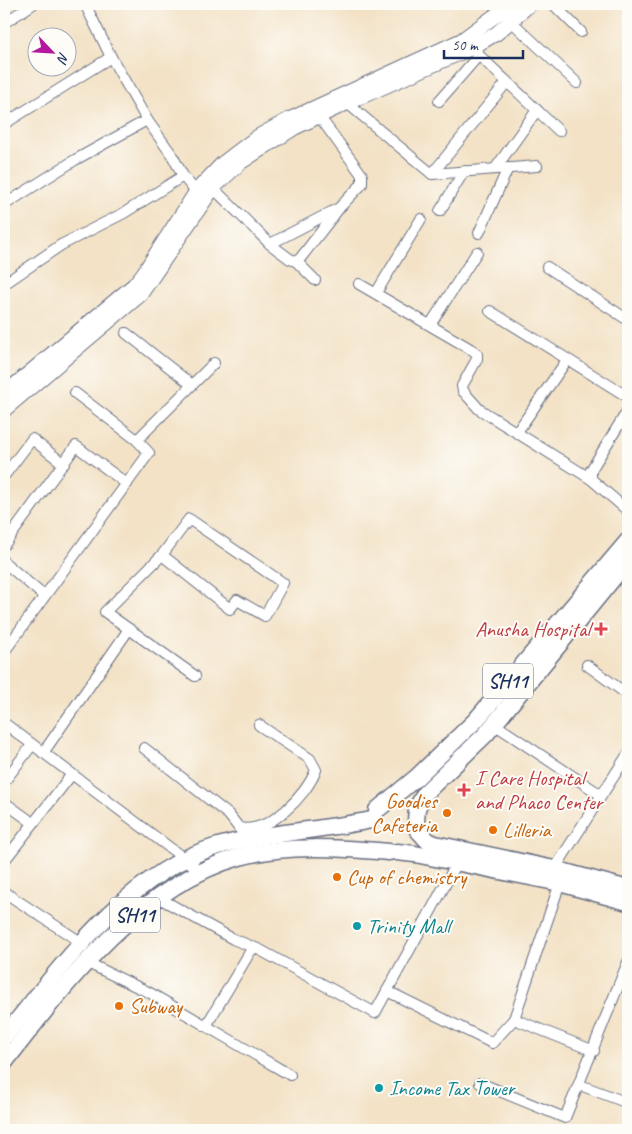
<svg xmlns="http://www.w3.org/2000/svg" width="632" height="1134" viewBox="0 0 632 1134" font-family="Caveat,sans-serif">
	<style>
		.lines { fill: none; stroke-linecap: round; stroke-linejoin: round }
		.street-casing { stroke: #676e82; stroke-width: 12 }
		.secondary-casing { stroke: #676e82; stroke-width: 16 }
		.primary-casing { stroke: #676e82; stroke-width: 19 }
		.street { stroke: #fff; stroke-width: 10 }
		.secondary { stroke: #fff; stroke-width: 14 }
		.primary { stroke: #fff; stroke-width: 16 }
		.health-dot { fill: #e0444e; stroke: #fdfcf7; stroke-width: 2 }
		.food-dot { fill: #e8710a; stroke: #fdfcf7; stroke-width: 2 }
		.culture-dot { fill: #0f9aa8; stroke: #fdfcf7; stroke-width: 2 }
		.labels { text-anchor: middle; stroke-width: 4; stroke-linejoin: round; paint-order: stroke }
		.shield { fill: #fdfcf7; stroke: #5f6c8c; stroke-width: 1 }
		.shield-label { font-size: 20px; font-weight: bold; fill: #1b2f5e }
		.health-label { font-size: 21px; fill: #be3a42; stroke: #fdfcf7; text-anchor: end }
		.food-label { font-size: 21px; fill: #c56008; stroke: #fdfcf7; text-anchor: start }
		.culture-label { font-size: 21px; fill: #0d838f; stroke: #fdfcf7; text-anchor: start }
	</style>
	<rect width="100%" height="100%" fill="#fdfcf7"/>
	<filter id="ink" filterUnits="userSpaceOnUse"><feTurbulence type="fractalNoise" baseFrequency=".02" numOctaves="2"/><feDisplacementMap in="SourceGraphic" scale="10" xChannelSelector="R" yChannelSelector="G"/><feConvolveMatrix kernelMatrix="1 2 1 2 8 2 1 2 1" color-interpolation-filters="sRGB"/></filter>
	<filter id="wash" filterUnits="userSpaceOnUse"><feTurbulence type="fractalNoise" baseFrequency=".0096" numOctaves="4" result="noise"/><feDisplacementMap in="SourceGraphic" scale="20" xChannelSelector="R" yChannelSelector="G"/><feGaussianBlur stdDeviation="1.12" result="paint"/><feColorMatrix in="noise" values="0 0 0 0 0 0 0 0 0 0 0 0 0 0 0 0 0 1.4 0 .05"/><feComposite in="paint" operator="in"/></filter>
	<g filter="url(#wash)">
		<rect width="100%" height="100%" fill="#f3e2c6"/>
	</g>
	<g filter="url(#ink)">
		<g class="lines">
			<!-- street casing -->
			<g class="street-casing">
				<g id="street">
					<path d="M85,4l26,53 36,63 25,35 11,21 13,16"/>
					<path d="M553,4l28,28"/>
					<path d="M511,21l66,62"/>
					<path d="M4,23l29,-19"/>
					<path d="M467,44l92,87"/>
					<path d="M439,101l40,-46"/>
					<path d="M347,103l85,71 75,-92"/>
					<path d="M4,124l107,-67"/>
					<path d="M495,169l42,-59"/>
					<path d="M432,174l105,-8"/>
					<path d="M209,184l61,60 20,15 6,2 3,-1 41,-53 22,-23v-9l-43,-59"/>
					<path d="M4,205l71,-45 72,-40"/>
					<path d="M440,211l24,-40"/>
					<path d="M479,233l29,-65"/>
					<path d="M270,244l67,-35"/>
					<path d="M296,261l19,19"/>
					<path d="M547,267l81,53"/>
					<path d="M4,284l57,-39 63,-32 59,-37"/>
					<path d="M359,284l115,67 3,3v5l-15,27 1,5 16,18 112,70"/>
					<path d="M376,293l45,-74"/>
					<path d="M490,311l138,86"/>
					<path d="M430,325l47,-73"/>
					<path d="M126,333l66,52"/>
					<path d="M75,393l62,47"/>
					<path d="M628,410l-37,60v9l37,32"/>
					<path d="M517,432l50,-72"/>
					<path d="M4,476l28,-37 32,25"/>
					<path d="M4,545l72,-99 51,38"/>
					<path d="M4,562l40,34"/>
					<path d="M129,629l66,47"/>
					<path d="M4,652l145,-199 -12,-13 77,-77"/>
					<path d="M587,665l41,30"/>
					<path d="M4,723l198,149"/>
					<path d="M494,724l107,71"/>
					<path d="M144,748l85,67 13,17"/>
					<path d="M43,753l86,-124 -24,-17 57,-57 27,-36 94,64 -18,33 -28,-16 -7,9 -68,-54"/>
					<path d="M4,782l28,-37"/>
					<path d="M4,802l29,21"/>
					<path d="M239,828c30,6 67,-32 77,-58l-6,-11 -51,-34"/>
					<path d="M4,861l68,-87"/>
					<path d="M552,873l76,-119"/>
					<path d="M4,892l78,51"/>
					<path d="M159,898l74,41 27,11 115,63 82,-150"/>
					<path d="M88,963l62,30 140,82"/>
					<path d="M387,991l105,52 22,-24 80,32"/>
					<path d="M514,1019l46,-136"/>
					<path d="M206,1026l47,-79"/>
					<path d="M480,1083l85,35 63,-156"/>
					<path d="M580,1085l48,18"/>
				</g>
			</g>
			<!-- secondary casing -->
			<g class="secondary-casing">
				<g id="secondary">
					<path d="M4,394l130,-109 9,-11 55,-85 25,-26 17,-13 19,-14 31,-17 172,-79 49,-36"/>
					<path d="M4,410l136,-115 73,-107 28,-26 53,-34 53,-25 124,-55 26,-15 33,-29"/>
				</g>
			</g>
			<!-- primary casing -->
			<g class="primary-casing">
				<g id="primary">
					<path d="M377,810l40,-33 59,-57 152,-179"/>
					<path d="M416,821l1,-13 8,-15 61,-59 142,-174"/>
					<path d="M417,829l11,12 7,3 119,25 74,20"/>
					<path d="M397,852l18,2 145,29 68,19"/>
					<path d="M4,1037c55,-67 123,-164 211,-190 50,-15 104,-16 156,-27"/>
					<path d="M4,1063c61,-79 134,-177 235,-206 48,-13 101,-9 150,-5"/>
				</g>
			</g>
			<!-- street -->
			<use href="#street" class="street"/>
			<!-- secondary -->
			<use href="#secondary" class="secondary"/>
			<!-- primary -->
			<use href="#primary" class="primary"/>
		</g>
	</g>
	<!-- markers -->
	<g class="health-dot">
		<path d="M598.5 621.5h5v5h5v5h-5v5h-5v-5h-5v-5h5z"/>
		<path d="M461.5 782.5h5v5h5v5h-5v5h-5v-5h-5v-5h5z"/>
	</g>
	<g class="food-dot">
		<circle cx="447" cy="813" r="5"/>
		<circle cx="493" cy="830" r="5"/>
		<circle cx="337" cy="877" r="5"/>
		<circle cx="119" cy="1006" r="5"/>
	</g>
	<g class="culture-dot">
		<circle cx="357" cy="926" r="5"/>
		<circle cx="379" cy="1088" r="5"/>
	</g>
	<g class="labels">
		<!-- shield labels -->
		<g class="shield">
			<rect x="483" y="663.5" width="50" height="35" rx="4"/>
			<rect x="110" y="897.5" width="50" height="35" rx="4"/>
		</g>
		<g class="shield-label">
			<text x="508" y="688">SH11</text>
			<text x="135" y="922">SH11</text>
		</g>
		<!-- health labels -->
		<g class="health-label">
			<text x="590" y="636">Anusha Hospital</text>
			<text x="475" y="785" text-anchor="start">I Care Hospital<tspan x="475" dy="24">and Phaco Center</tspan></text>
		</g>
		<!-- food labels -->
		<g class="food-label">
			<text x="437" y="808" text-anchor="end">Goodies<tspan x="437" dy="24">Cafeteria</tspan></text>
			<text x="503" y="837">Lilleria</text>
			<text x="347" y="884">Cup of chemistry</text>
			<text x="129" y="1013">Subway</text>
		</g>
		<!-- culture labels -->
		<g class="culture-label">
			<text x="367" y="933">Trinity Mall</text>
			<text x="389" y="1095">Income Tax Tower</text>
		</g>
	</g>
	<!-- margin -->
	<rect width="632" height="1134" fill="none" stroke="#fdfcf7" stroke-width="20"/>
	<!-- north arrow -->
	<g transform="translate(52 52) rotate(115)"><circle r="24" fill="#fdfcf7" stroke="#a3aaba"/>
	<path d="M0-4L9 19L0 12L-9 19Z" fill="#b5179e"/>
	<text y="-8" font-size="14" font-weight="bold" text-anchor="middle" fill="#1b2f5e">N</text>
	</g>
	<!-- scale -->
	<path d="M444 50v8h79v-8" fill="none" stroke="#1b2f5e" stroke-width="2.5"/>
	<text x="452" y="50" font-size="15" fill="#1b2f5e" stroke="#fdfcf7" stroke-width="4" paint-order="stroke">50 m</text>
</svg>
